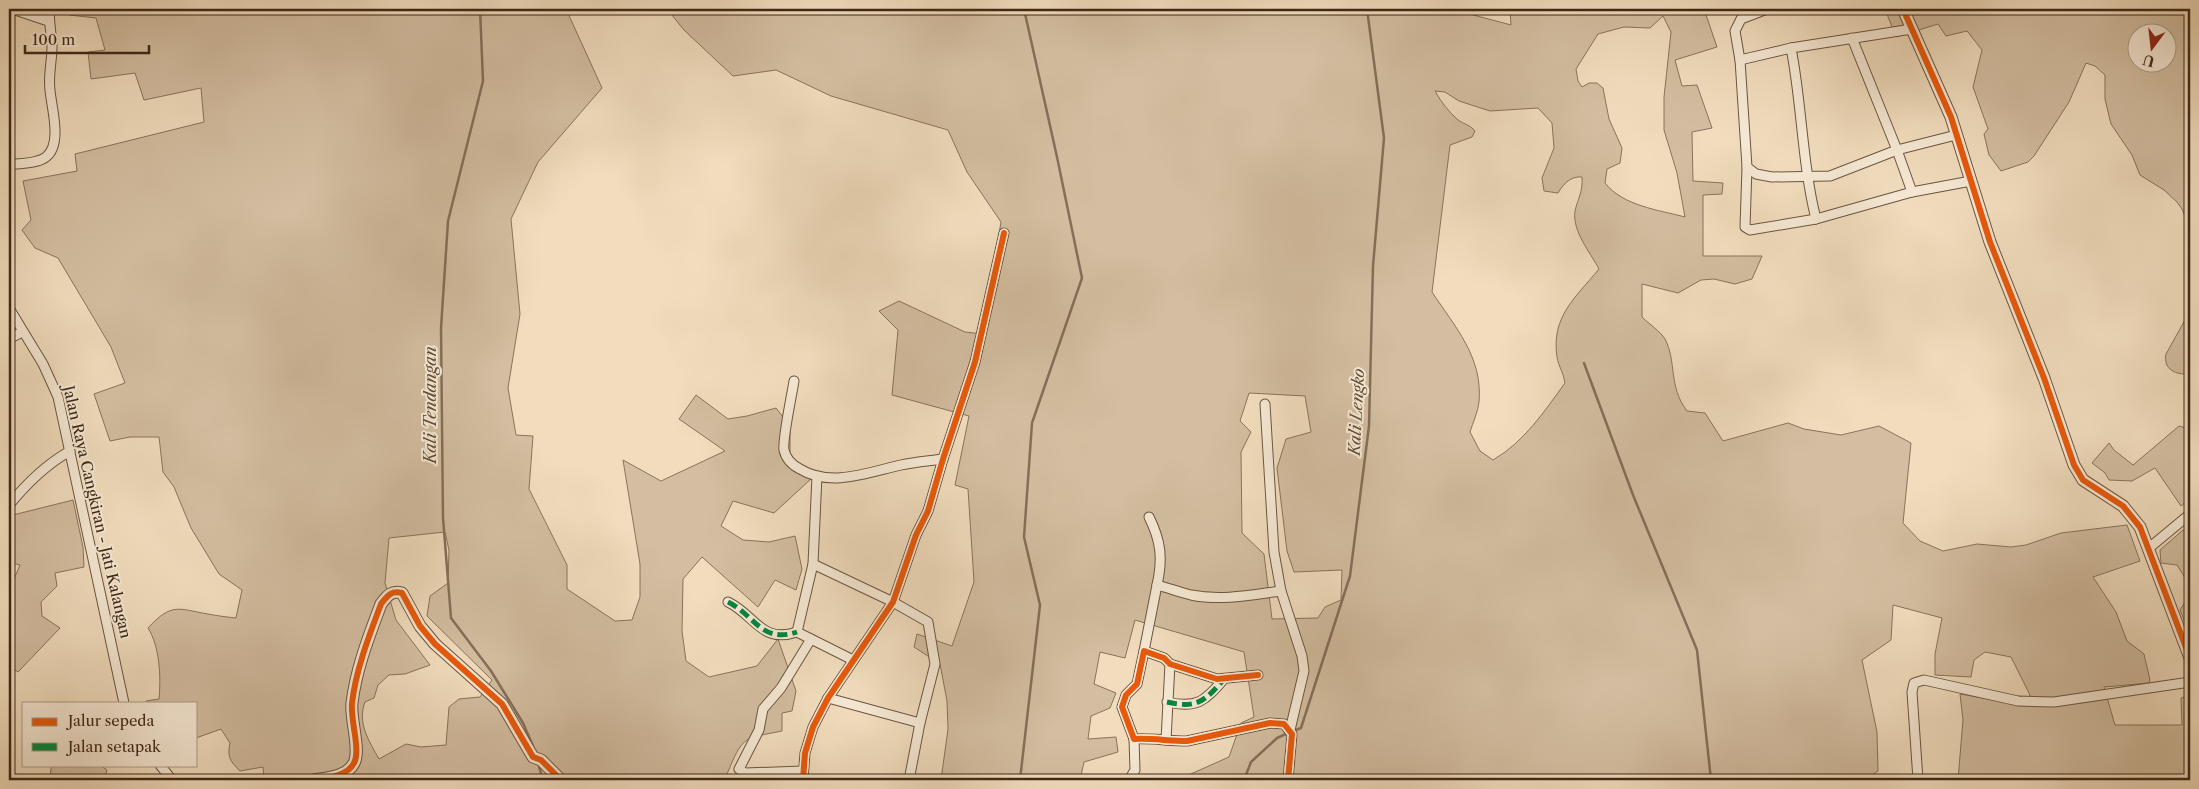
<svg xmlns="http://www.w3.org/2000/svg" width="2199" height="789" viewBox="0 0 2199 789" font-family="'Libre Caslon Text',serif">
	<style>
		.green { fill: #d3bea1; stroke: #89735c; fill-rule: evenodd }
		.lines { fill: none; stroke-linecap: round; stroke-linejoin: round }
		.stream { stroke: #856f59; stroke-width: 2.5 }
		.minor-casing { stroke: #6c5540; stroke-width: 11 }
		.tertiary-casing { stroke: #6c5540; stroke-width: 13 }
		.minor { stroke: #f6e9d5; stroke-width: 9 }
		.tertiary { stroke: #f6e9d5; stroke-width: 11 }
		.quiet { stroke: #00873e; stroke-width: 5; stroke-dasharray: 10 5; stroke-linecap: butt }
		.cycleway-casing { stroke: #f6e9d5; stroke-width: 9 }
		.cycleway { stroke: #e8590c; stroke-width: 6 }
		.labels { text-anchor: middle; stroke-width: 4; stroke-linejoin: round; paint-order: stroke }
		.street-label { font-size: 15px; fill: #3f2816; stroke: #f6e9d5 }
		.water-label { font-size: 16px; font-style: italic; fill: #624c37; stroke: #f6e9d5 }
	</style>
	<rect width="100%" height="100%" fill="#f1ddbe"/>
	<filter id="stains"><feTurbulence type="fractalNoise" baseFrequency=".004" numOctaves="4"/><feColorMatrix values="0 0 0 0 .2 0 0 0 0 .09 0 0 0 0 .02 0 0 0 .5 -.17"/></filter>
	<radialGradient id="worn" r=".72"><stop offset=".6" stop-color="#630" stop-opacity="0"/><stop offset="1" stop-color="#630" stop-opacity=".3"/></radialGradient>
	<!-- green -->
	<g class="green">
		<path d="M70,9h496l36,79 -64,74 -27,57 9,95 -12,74 8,47 17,1 -4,53 38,76v24l48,32 17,-1 8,-23v-33l-17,-104 38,21 64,-30 -46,-32 17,-24 32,24 19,-3 29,-8 14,18v29l22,23 -38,35 -41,-12 -12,25 22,14 26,2 26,-6 7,33 -6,21 -21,-10 -17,27 -56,-50 -19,22 -1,52 4,30 23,16 48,-11 21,-27 18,52 -4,20 -10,2v18c-40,8 -39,5 -55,43l-18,3v3h-445l-1,-13 -23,4c-10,-10 -13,-14 -10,-28l-9,-14 -25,9v-35h-49l-1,-2 13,-2c2,-22 1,-52 -11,-71 24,-26 30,-19 60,-14 10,2 19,3 28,4l6,-28 -23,-16 -28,-46 -17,-41 -11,-15 -4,-35h-29l-20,4 -16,-47 31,-11 -14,-36 -53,-89 -23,-10 -13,-18 9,-10 -8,-39 54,-10 -2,-17 129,-32 -3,-34 -57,12 -9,-27 -44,6 -3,-27 17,-2 -9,-32 -27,-3zM445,532l4,18 -1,33 -18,13 -3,20 65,64 -12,17 -21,2 -10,8 -3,38 -25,2 -15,-3 -27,15c-10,-18 -22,-36 -14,-57l9,-4 4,-13 11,-10 16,-1 25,-9 -34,-45 -11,-37 4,-45z"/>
		<path d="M667,9h784l60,16 -1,-16h169l5,5 11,-5h9l13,38 -42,13 7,26 15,-1 15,43 -20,4 1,49 30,2 -1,11 -19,1v61h59l-10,23 -17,5 -21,-5 -13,1 -23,13 -36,-9v33c7,7 18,14 23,22 12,23 3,47 22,72l18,2 18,28 65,-18 16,6 37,6 38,-9 32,17 -8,80 17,18 23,10 34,-7 34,3 15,-2 35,-12 66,-8 13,36 -47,16 23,35 11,29 17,13 6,26 -1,3 -45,4 11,38h67l-1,-27 9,-3v85h-232l5,-60 -3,-26 62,11 8,-10 -19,-38 -26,-5 -11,8 -3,17 -36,-2v-21l7,-36 -49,-13 -2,35 -29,20 15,72 1,39 -13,9h-681v-3l45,-20 12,-34 13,-6 -10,-65 -109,-32 -10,38 -25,-6 -6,32 22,9 -6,15 -19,8 -3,23 28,-2 2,15 -34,10 -4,18h-139l7,-51 -1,-28 -7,-37 -26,-17 3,-13 35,12 22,-64 -6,-93 -13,-4 14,-69 -77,-21 6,-65 -19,-19 20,-10 66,31 17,2 19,-112 -34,-50 -19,-42 -117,-34 -55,-26 -43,6 -49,-46zM1663,16l8,16 -7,65v33l13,43 8,44c-26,-7 -62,-11 -80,-34l2,-14 13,-6 2,-15 -13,-29 -6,-31 -6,-5h-8l-7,4 -4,-6 -2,-12 22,-35 26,-7 26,1zM1435,91l10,1 14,9 31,10 48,-3 14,15 2,25 -12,30 2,13 14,2c6,-10 13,-17 24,-16 1,15 -4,21 -7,34 -3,20 15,41 24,58 -24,29 -48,48 -42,88 1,9 7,16 8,26 -21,29 -41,59 -72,77l-13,-9 -10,-19c3,-10 8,-20 9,-30 4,-45 -24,-75 -47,-110l18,-147 22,-8 3,-6c-5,-6 -11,-7 -17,-11 -9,-8 -17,-18 -23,-29zM1249,393l56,3 6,36 -25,7 -9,29 10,83 7,21 48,-2 -1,30 -16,7 -7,11 -46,1 -8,-65 -22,-21 -1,-81 10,-20 -11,-11z"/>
		<path d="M1885,9h305v220l-8,-20 -5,-7 -13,-12 -24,-15 -8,-20 -21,-31 -6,-25v-24l-10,-9 -9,-3 -17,39 -35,54 -6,6 -27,9 -12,-16 -5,-21 4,-5 -15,-42 9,-37 -15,-19 -21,5 -8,-12 -42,13zM2136,32h30v30h-30z"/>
		<path d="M2190,311v63c-14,1 -27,-4 -24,-20z"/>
		<path d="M2179,426l11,3v70l-9,7 -26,-38 -23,13 -23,-1 -4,-7 -13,-10 17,-20 5,7 19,15z"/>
		<path d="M73,500l10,47 1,20 -29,6 2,13 -16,16 1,14 18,12 -42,44 -9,-6v-75l11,-26 -11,-3v-46z"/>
		<path d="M2183,530l7,7v49l-13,-21 -16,-2 -1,-13z"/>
		<path d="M2190,594v41l-10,-25z"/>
		<path d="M54,765h46l7,5 -3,10h-54l1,-12z"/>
	</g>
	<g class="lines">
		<!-- stream -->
		<g class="stream">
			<path d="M480,9l3,72 -35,140 -7,107 2,190 8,100 40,53 32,52 10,23"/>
			<path d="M1584,363l49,132 64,155 14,130"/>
			<path d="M1293,731l8,-3 49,-152 19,-150 4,-160 11,-128 -17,-129"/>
			<path d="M538,763l5,17"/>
			<path d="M1020,780l20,-175 -16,-68 8,-114 50,-145 -25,-121 -33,-148"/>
			<path d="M1244,780l7,-18 26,-24 11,-5"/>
		</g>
		<!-- minor casing -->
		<g class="minor-casing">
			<g id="minor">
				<path d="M12,9l36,12"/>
				<path d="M1767,9l-26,10 -6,12 5,29 7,107 9,7 16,3 58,-1 67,-26 59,-15"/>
				<path d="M1852,38l45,112 15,42"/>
				<path d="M1740,60l51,-12"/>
				<path d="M9,165c11,-2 28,-1 37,-8 17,-13 5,-51 4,-67 -2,-15 2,-29 2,-43 0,-13 -4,-25 -2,-38"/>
				<path d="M1747,167l-2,60 5,3 66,-11 96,-27 59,-11"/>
				<path d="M1816,219c-14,-56 -14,-115 -25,-171l121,-19"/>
				<path d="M9,308l34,56 15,33 66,306"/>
				<path d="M9,339l13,-7"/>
				<path d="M794,381c-2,13 -12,60 -10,69 2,9 8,15 16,19 31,19 69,3 101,-4 14,-3 28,-4 42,-6"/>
				<path d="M1265,404l9,148 7,39 21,65 2,15 -14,59"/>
				<path d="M817,476l-4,88 -16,68 56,28"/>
				<path d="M9,505c18,-22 36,-40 61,-54"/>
				<path d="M1149,517c12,24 14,42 8,68"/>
				<path d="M2149,548l41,-34"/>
				<path d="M813,564l80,38 35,20 7,42 -15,59"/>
				<path d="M728,602c27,13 33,42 69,30"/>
				<path d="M1144,651l13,-66c11,3 22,7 34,10 30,6 60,0 90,-4"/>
				<path d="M1258,675l-41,4 -47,-15 -6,-6 -20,-7 -7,33 -11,11 -4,12 12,32c18,-1 35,2 53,2l83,-18 14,1 8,10 -4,46"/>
				<path d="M828,698l92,25 -11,57"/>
				<path d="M1167,702c30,7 38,-1 57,-23"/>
				<path d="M1166,740l4,-76"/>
				<path d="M160,765l12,15"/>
				<path d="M803,771l-58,2 -6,-4 20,-39 4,-21 18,-21 30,-49"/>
				<path d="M803,780l2,-27 8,-26 15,-29 65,-96 23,-67 12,-24 15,-52 32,-97 29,-129"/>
				<path d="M1129,780l6,-10 -1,-31"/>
				<path d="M1918,780l-6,-88 2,-9 10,-3 94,21 36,1 136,-20"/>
			</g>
		</g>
		<!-- tertiary casing -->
		<g class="tertiary-casing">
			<g id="tertiary">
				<path d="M1903,9l48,108 39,125 54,136 30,87 9,15 40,26 17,21 50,131"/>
				<path d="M313,780c13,-2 34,-3 41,-17 7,-13 -4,-44 -2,-60 4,-34 17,-67 29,-99 6,-8 10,-14 21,-11l18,33 15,18 67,60 31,53 8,3 20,20"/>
			</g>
		</g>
		<!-- minor -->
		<use href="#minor" class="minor"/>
		<!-- tertiary -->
		<use href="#tertiary" class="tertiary"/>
		<!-- quiet -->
		<g class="quiet">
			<path d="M728,602c27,13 33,42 69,30"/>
			<path d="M1167,702c30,7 38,-1 57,-23"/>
		</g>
		<!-- cycleway casing -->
		<g class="cycleway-casing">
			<g id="cycleway">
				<path d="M1903,9l48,108 39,125 54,136 30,87 9,15 40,26 17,21 50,131"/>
				<path d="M1258,675l-41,4 -47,-15 -6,-6 -20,-7 -7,33 -11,11 -4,12 12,32c18,-1 35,2 53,2l83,-18 14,1 8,10 -4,46"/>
				<path d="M313,780c13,-2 34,-3 41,-17 7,-13 -4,-44 -2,-60 4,-34 17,-67 29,-99 6,-8 10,-14 21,-11l18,33 15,18 67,60 31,53 8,3 20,20"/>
				<path d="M803,780l2,-27 8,-26 15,-29 65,-96 23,-67 12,-24 15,-52 32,-97 29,-129"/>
			</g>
		</g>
		<!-- cycleway -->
		<use href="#cycleway" class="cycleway"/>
	</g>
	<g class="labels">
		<!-- street labels -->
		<g class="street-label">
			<text transform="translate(97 512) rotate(77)" y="5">Jalan Raya Cangkiran - Jati Kalangan</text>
		</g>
		<!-- water labels -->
		<g class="water-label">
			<text transform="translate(430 405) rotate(-90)" y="6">Kali Tendangan</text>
			<text transform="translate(1356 412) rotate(-87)" y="6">Kali Lengko</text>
		</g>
	</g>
	<!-- margin -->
	<rect width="2199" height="789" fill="none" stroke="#f1ddbe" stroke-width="30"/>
	<rect x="10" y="10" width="2179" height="769" fill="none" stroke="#3f2816" stroke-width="2.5"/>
	<rect x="15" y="15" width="2169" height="759" fill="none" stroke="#3f2816"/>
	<!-- legend -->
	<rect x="22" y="702" width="175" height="65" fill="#f6e9d5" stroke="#ad9c89"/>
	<rect x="32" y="718" width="25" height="8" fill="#e8590c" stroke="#ad9c89"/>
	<text x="68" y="726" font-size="15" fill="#3f2816">Jalur sepeda</text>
	<rect x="32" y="743" width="25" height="8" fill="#00873e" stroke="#ad9c89"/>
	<text x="68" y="752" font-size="15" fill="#3f2816">Jalan setapak</text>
	<!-- north arrow -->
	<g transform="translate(2152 48) rotate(195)"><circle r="24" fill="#f6e9d5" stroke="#ad9c89"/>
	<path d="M0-4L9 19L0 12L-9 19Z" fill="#8f2418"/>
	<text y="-8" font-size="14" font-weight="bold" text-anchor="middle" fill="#3f2816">U</text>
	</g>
	<!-- scale -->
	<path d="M25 45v8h124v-8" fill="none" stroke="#3f2816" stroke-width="2.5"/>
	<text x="32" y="45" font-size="15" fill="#3f2816" stroke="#f6e9d5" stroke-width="4" paint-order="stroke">100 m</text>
	<rect width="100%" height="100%" filter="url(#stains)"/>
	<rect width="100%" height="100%" fill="url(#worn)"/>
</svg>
